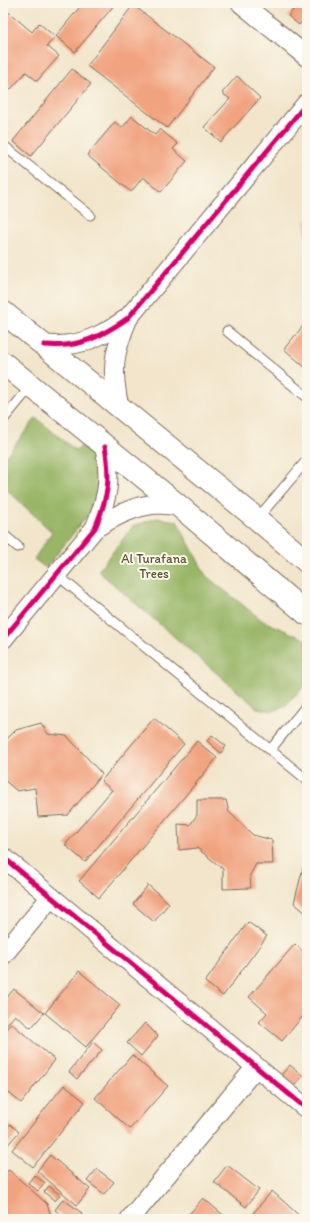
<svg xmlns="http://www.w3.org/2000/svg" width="310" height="1222" font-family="Itim,sans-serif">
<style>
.forest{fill:#99b668;stroke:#6a7043}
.building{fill:#f1a37f}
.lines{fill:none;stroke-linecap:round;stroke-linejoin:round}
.service-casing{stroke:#7b6b5b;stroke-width:11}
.minor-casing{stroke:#7b6b5b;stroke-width:21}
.secondary-casing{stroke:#7b6b5b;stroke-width:24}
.service{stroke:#fff;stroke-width:9}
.minor{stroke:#fff;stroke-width:19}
.secondary{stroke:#fff;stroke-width:22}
.cycleway-casing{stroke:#fbf7ec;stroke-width:8}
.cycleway{stroke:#d6006c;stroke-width:5}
.labels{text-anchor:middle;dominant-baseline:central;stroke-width:4;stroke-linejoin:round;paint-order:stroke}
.park-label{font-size:13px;fill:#5d5434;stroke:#fbf7ec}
</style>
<rect width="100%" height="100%" fill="#fbf7ec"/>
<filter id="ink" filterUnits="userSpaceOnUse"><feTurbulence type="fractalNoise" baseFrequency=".025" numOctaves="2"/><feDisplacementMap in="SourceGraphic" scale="8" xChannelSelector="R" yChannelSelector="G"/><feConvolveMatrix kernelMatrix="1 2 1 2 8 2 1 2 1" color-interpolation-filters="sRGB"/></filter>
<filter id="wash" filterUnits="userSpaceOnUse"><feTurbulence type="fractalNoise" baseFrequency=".012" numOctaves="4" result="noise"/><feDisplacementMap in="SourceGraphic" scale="16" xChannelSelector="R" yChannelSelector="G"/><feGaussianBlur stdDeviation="0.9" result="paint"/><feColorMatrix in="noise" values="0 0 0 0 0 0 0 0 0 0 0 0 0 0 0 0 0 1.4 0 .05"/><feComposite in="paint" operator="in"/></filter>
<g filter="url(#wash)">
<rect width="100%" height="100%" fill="#f2e5cb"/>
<!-- forest -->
<g class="forest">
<polygon points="36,418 75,450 85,445 98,453 102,481 98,502 46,568 34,559 52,532 3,486 3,460"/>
<polygon points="157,518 177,521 206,576 263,621 307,640 307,683 284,707 273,711 257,708 98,571 133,526"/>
</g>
<g id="blocks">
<!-- building -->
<g class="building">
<polygon points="83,3 116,3 75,52 56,36"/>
<polygon points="299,3 307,3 307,15 299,25 288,16"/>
<polygon points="133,5 214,67 167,128 87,66"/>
<polygon points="6,10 32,32 39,23 55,37 47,46 59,56 37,81 26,72 11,89 3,82 3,14"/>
<polygon points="72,69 91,84 31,156 13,141"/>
<polygon points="237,76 260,98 221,142 204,127 230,99 222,93"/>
<polygon points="132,116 155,135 160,129 178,144 173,149 187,161 161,192 143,177 131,192 87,155 115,122 122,128"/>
<polygon points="305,220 307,220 307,241 306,241"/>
<polygon points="307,321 307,369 284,349"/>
<polygon points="154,718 184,744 85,862 65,845 112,790 101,781"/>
<polygon points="41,723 48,734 67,736 102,774 68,815 38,817 35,788 17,791 3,779 3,743 16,730"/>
<polygon points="212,735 226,746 221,753 207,741"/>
<polygon points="197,741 217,758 99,898 79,881"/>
<polygon points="197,800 226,800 229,812 253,835 272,840 273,864 256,864 250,875 251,888 223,889 223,869 197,848 179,850 178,824 190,825 197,815"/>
<polygon points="305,860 307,860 307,914 294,903"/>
<polygon points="148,885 169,903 154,922 133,904"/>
<polygon points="248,922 267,936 223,996 205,982"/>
<polygon points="295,944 307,955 307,1020 303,1016 282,1041 259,1022 267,1013 249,997"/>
<polygon points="79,971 120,1005 86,1047 45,1013"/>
<polygon points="14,989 44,1013 31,1028 15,1015 4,1028 3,1028 3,1002"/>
<polygon points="11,1023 55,1060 21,1103 3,1088 3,1033"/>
<polygon points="145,1023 158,1036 141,1056 127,1043"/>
<polygon points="93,1042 102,1050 77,1079 69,1072"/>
<polygon points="132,1055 168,1086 130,1129 95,1098"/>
<polygon points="290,1065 303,1076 294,1086 281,1075"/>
<polygon points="64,1085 85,1102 33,1167 12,1150"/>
<polygon points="10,1124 19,1132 3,1150 3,1133"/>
<polygon points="50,1155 90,1189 77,1205 37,1171"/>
<polygon points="227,1165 259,1190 246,1207 214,1182"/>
<polygon points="97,1169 114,1182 104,1194 87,1181"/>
<polygon points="9,1170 47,1204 52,1219 3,1219 3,1175"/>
<polygon points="34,1175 45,1183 38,1191 28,1183"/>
<polygon points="49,1186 60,1195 55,1201 44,1192"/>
<polygon points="272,1191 303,1219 248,1219"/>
<polygon points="203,1198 228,1219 185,1219"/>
<polygon points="63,1199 82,1213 77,1219 67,1219 55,1210"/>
</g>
</g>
</g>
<g filter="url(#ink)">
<use href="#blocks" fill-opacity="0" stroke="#7b6b5b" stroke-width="1"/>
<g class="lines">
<defs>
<g id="service">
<polyline points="3,145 90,215"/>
<polyline points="227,331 307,397"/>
<polyline points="3,420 31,386"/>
<polyline points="257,519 307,460"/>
<polyline points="3,534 18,547"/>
<polyline points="56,574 307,780"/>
<polyline points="270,750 307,705"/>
</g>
<g id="minor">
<polyline points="241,3 307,57"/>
<path d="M44 345C51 345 59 346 66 345 89 343 109 331 128 318L307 103"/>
<path d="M119 407C111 370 113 353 128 318"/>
<path d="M95 528C114 517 133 506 156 504 163 504 171 505 179 506"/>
<path d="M3 639 95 528C108 497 111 480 105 447"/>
<polyline points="3,857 307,1109"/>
<polyline points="3,955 51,897"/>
<polyline points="130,1219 256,1067"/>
</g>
<g id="secondary">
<polyline points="3,312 257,519 307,562"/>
<polyline points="3,363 179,506 307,614"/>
</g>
</defs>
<!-- service casing -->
<use href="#service" class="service-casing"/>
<!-- minor casing -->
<use href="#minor" class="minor-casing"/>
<!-- secondary casing -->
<use href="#secondary" class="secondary-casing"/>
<!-- service -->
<use href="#service" class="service"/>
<!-- minor -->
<use href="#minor" class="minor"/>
<!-- secondary -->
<use href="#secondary" class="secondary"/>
<defs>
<g id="cycleway">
<path d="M44 345C51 345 59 346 66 345 89 343 109 331 128 318L307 103"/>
<path d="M3 639 95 528C108 497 111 480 105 447"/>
<polyline points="3,857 307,1109"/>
</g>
</defs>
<!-- cycleway casing -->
<use href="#cycleway" class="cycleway-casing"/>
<!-- cycleway -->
<use href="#cycleway" class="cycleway"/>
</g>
</g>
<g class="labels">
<!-- park labels -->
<g class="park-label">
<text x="154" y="558">Al Turafana<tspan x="154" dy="15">Trees</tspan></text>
</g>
</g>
<!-- margin -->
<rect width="310" height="1222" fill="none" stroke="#fbf7ec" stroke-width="16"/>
</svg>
